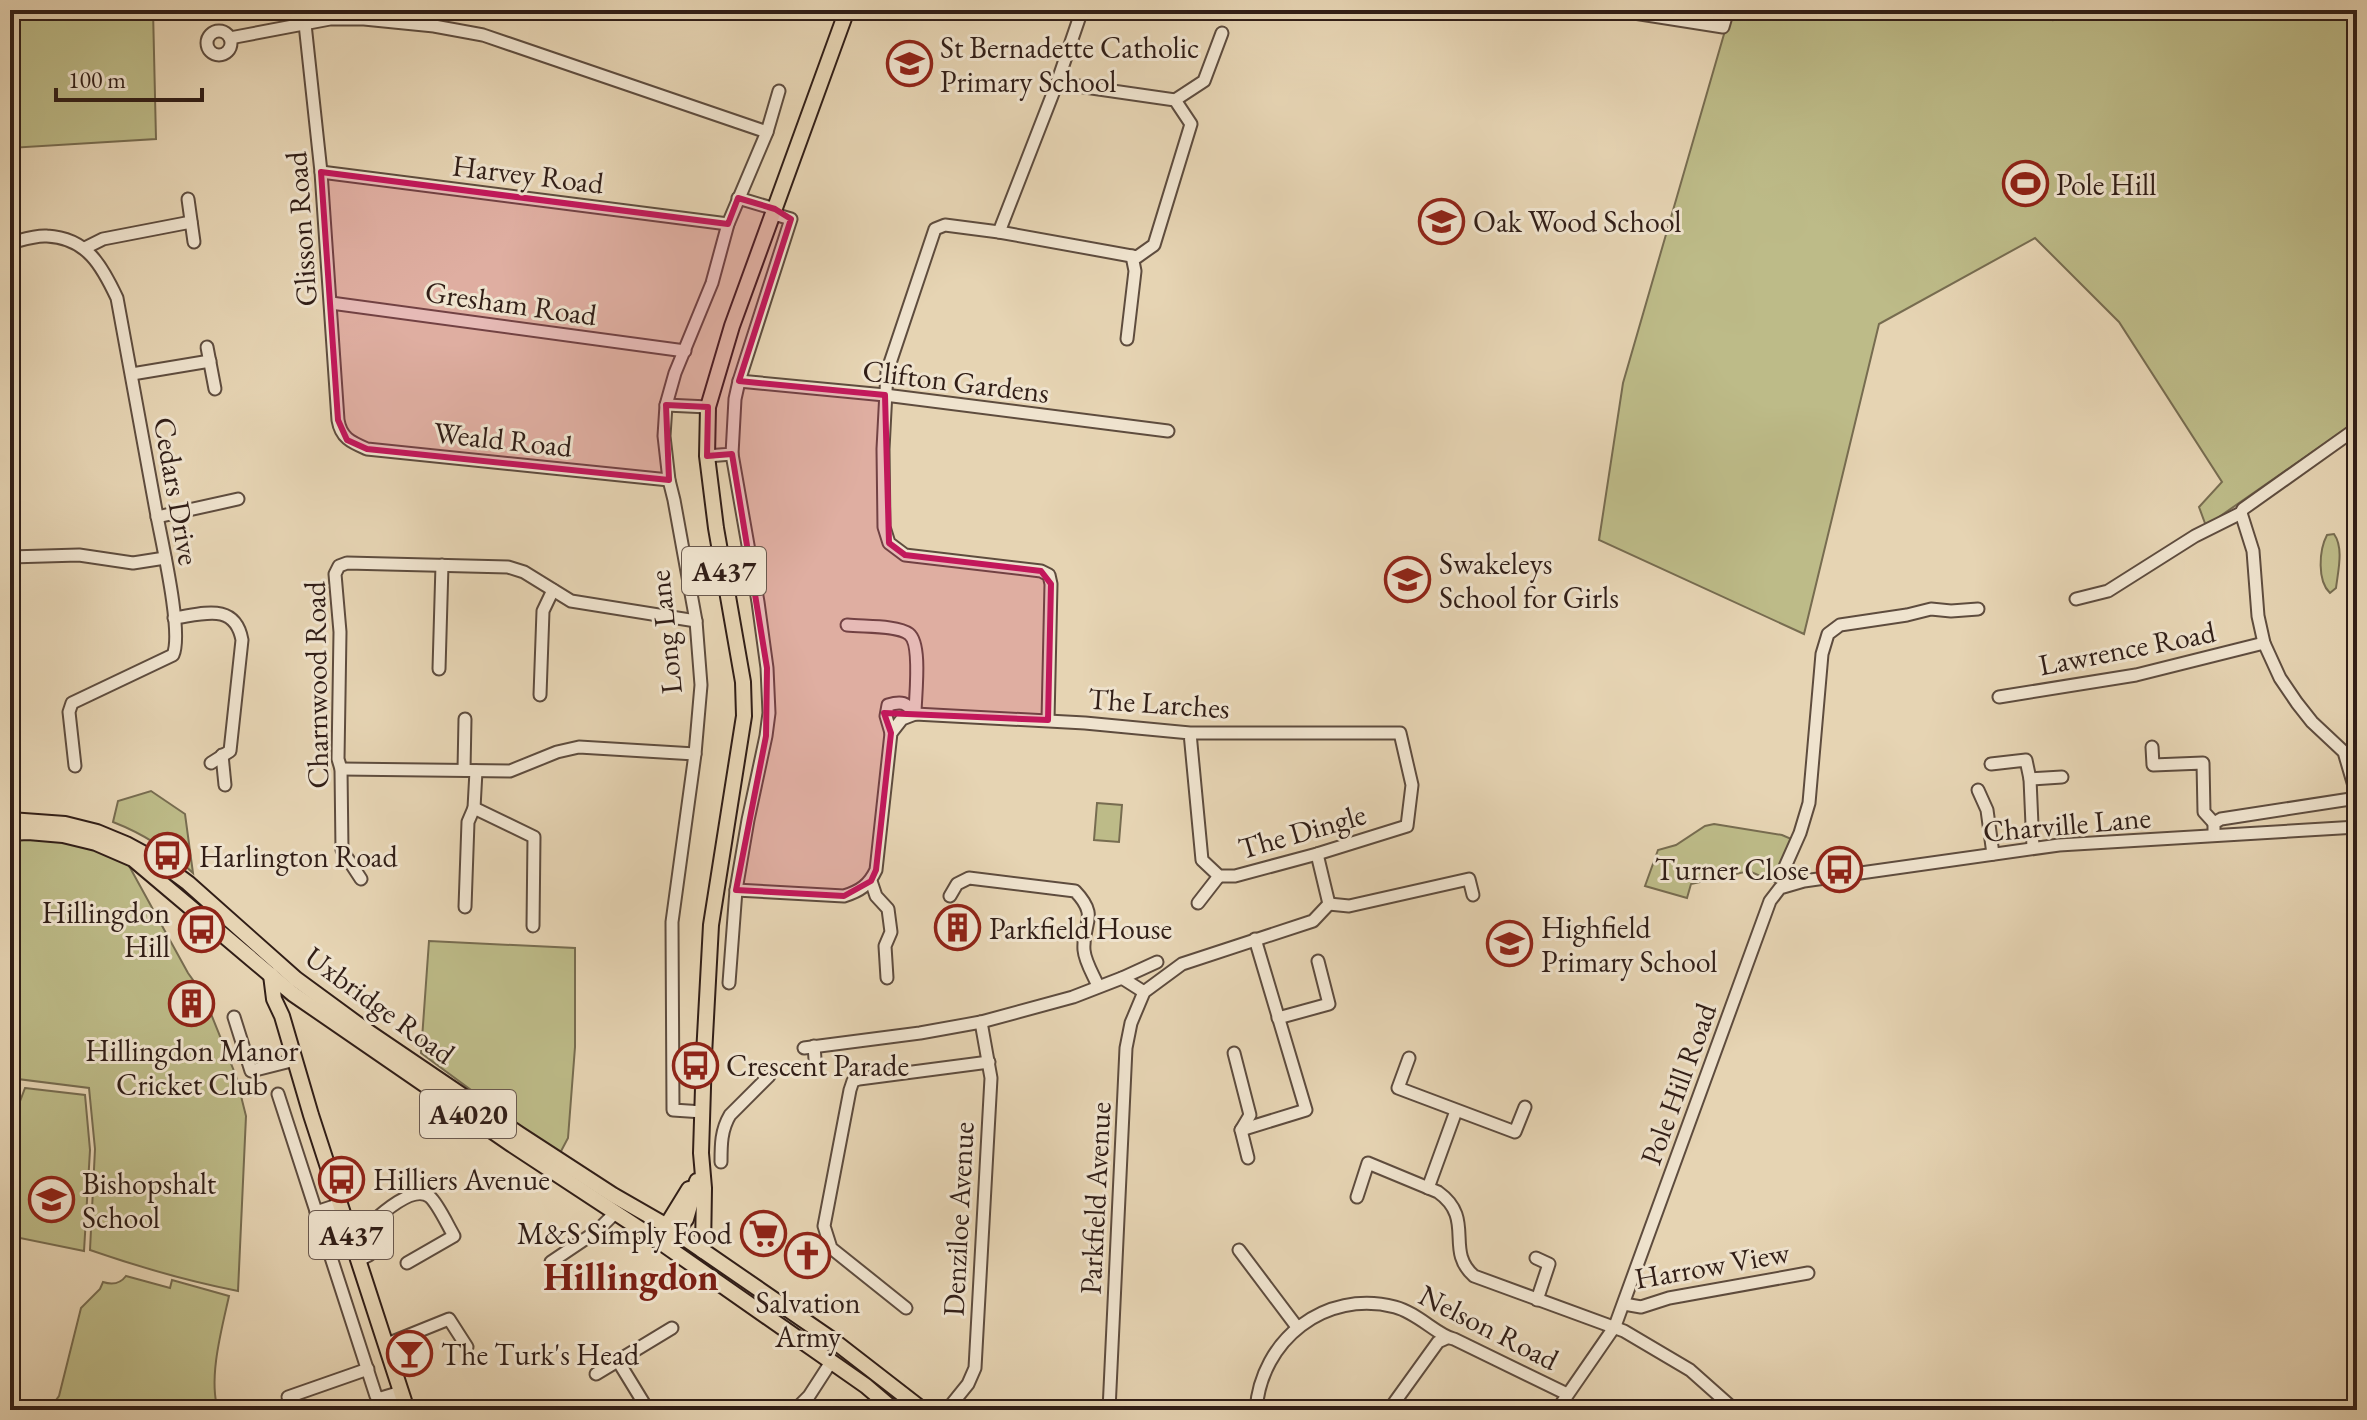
<svg xmlns="http://www.w3.org/2000/svg" width="2367" height="1420" font-family="'EB Garamond',serif">
<style>
.green{fill:#bdbb88;stroke:#776c50;stroke-width:2}
.lines{fill:none;stroke-linecap:round;stroke-linejoin:round}
.minor-casing{stroke:#5e4c3e;stroke-width:15}
.major-casing{stroke:#311e17;stroke-width:18}
.minor{stroke:#efe3ce;stroke-width:11}
.major{stroke:#e6d4b3;stroke-width:14}
.marked{fill:#c2185b;fill-opacity:0.2;stroke:#c2185b;stroke-width:6;stroke-linejoin:round}
.labels{text-anchor:middle;dominant-baseline:central;stroke-width:6;stroke-linejoin:round;paint-order:stroke}
.shield{fill:#efe3ce;stroke:#6a594e;stroke-width:2}
.shield-label{font-size:28px;font-weight:bold;fill:#311e17}
.poi-label{font-size:30px;fill:#311e17;stroke:#efe3ce;text-anchor:start}
.street-label{font-size:30px;fill:#311e17;stroke:#efe3ce}
.district-label{font-size:38px;font-weight:bold;fill:#7a1f14;stroke:#efe3ce}
</style>
<rect width="100%" height="100%" fill="#e6d4b3"/>
<filter id="stains"><feTurbulence type="fractalNoise" baseFrequency=".0025" numOctaves="4"/><feColorMatrix values="0 0 0 0 .2 0 0 0 0 .09 0 0 0 0 .02 0 0 0 .5 -.17"/></filter>
<radialGradient id="worn" r=".72"><stop offset=".6" stop-color="#630" stop-opacity="0"/><stop offset="1" stop-color="#630" stop-opacity=".3"/></radialGradient>
<!-- green -->
<g class="green">
<polygon points="10,10 153,10 156,139 10,148"/>
<polygon points="1731,10 2045,10 2053,20 2065,10 2357,10 2357,421 2206,526 2199,507 2222,482 2119,322 2035,238 1879,324 1804,634 1599,540 1623,383"/>
<path d="M2334 534C2344 548 2338 571 2336 588L2330 593C2317 581 2319 550 2327 535Z"/>
<path d="M151 791 185 814 193 873C169 850 144 834 113 822L118 801Z"/>
<polygon points="1097,803 1122,805 1119,842 1094,840"/>
<polygon points="1714,824 1782,835 1796,841 1783,886 1749,871 1691,884 1687,898 1645,886 1658,850 1676,845 1705,826"/>
<path d="M10 839H59L89 845 128 864 188 973 203 994 236 1076 246 1116 238 1291C187 1281 139 1267 90 1250L95 1149 89 1088 10 1078Z"/>
<polygon points="429,941 575,948 575,1047 568,1138 559,1155 421,1053"/>
<polygon points="25,1088 85,1095 90,1150 84,1251 10,1236 10,1210 13,1193 10,1192 10,1128"/>
<path d="M126 1276 170 1288 172 1280 229 1296C222 1328 208 1378 218 1410H10V1405C28 1409 48 1415 59 1396L81 1308 100 1289 103 1282C112 1285 120 1284 126 1276Z"/>
</g>
<g class="lines">
<defs>
<g id="minor">
<polyline points="1615,10 1723,27 1728,10"/>
<path d="M305 24 321 172 338 420C341 438 351 442 367 449L669 480"/>
<circle cx="219" cy="43" r="12"/>
<polyline points="230,38 330,19 364,19 434,26 483,35 767,132"/>
<polyline points="1175,100 1204,81 1222,33"/>
<polyline points="321,172 728,224"/>
<polyline points="738,198 775,209"/>
<polyline points="188,199 194,242"/>
<polyline points="999,232 1137,257 1154,245 1191,124 1175,100 1057,83"/>
<path d="M10 243C22 240 35 235 47 236 87 238 102 266 117 298 131 371 143 443 157 516 162 543 183 633 173 655L72 703 69 712 75 766"/>
<polyline points="85,248 103,239 191,222"/>
<polyline points="331,303 685,351"/>
<polyline points="1127,339 1135,271 1132,256"/>
<polyline points="207,347 215,389"/>
<polyline points="132,374 210,361"/>
<polyline points="739,381 885,395 1168,431"/>
<polyline points="666,405 708,407"/>
<polyline points="707,456 732,454 735,399 739,381 791,219 774,214"/>
<polyline points="2241,513 2253,551 2258,616 2264,643 2280,678 2297,703 2312,722 2344,752 2357,796"/>
<polyline points="157,517 238,499"/>
<polyline points="10,557 79,555 133,563 165,558"/>
<polyline points="2076,599 2108,591 2195,536 2241,513 2243,509 2357,428"/>
<path d="M174 618C203 614 235 602 242 640L230 751 211 763"/>
<path d="M847 625C863 627 897 625 909 634 922 644 915 697 915 714"/>
<polyline points="439,669 442,565"/>
<polyline points="540,695 543,611 553,590"/>
<polyline points="1999,697 2136,675 2264,643"/>
<polyline points="1048,720 1051,584 1049,575 1041,571 905,555 889,543 884,527 883,449 887,372 935,229 945,225 999,232 1057,83 1082,10"/>
<path d="M891 733 886 716 888 705C901 701 907 702 914 714"/>
<polyline points="2152,747 2153,765 2203,763 2204,812 2214,823"/>
<polyline points="222,755 225,785"/>
<polyline points="1991,764 2026,760 2030,779 2033,848"/>
<polyline points="341,769 510,771 557,752 579,747 695,754"/>
<polyline points="464,770 465,719"/>
<polyline points="2030,779 2062,777"/>
<polyline points="1978,790 1987,810 1993,854"/>
<polyline points="474,808 534,837 533,926"/>
<polyline points="2214,835 2214,823 2221,819 2357,798"/>
<polyline points="1317,854 1329,904"/>
<polyline points="361,879 342,850 341,769 338,759 340,632 335,574 339,566 347,563 508,567 524,572 571,601 696,621"/>
<polyline points="871,881 876,896 888,909 891,932 885,946 887,978"/>
<polyline points="1783,886 1784,869 1800,833 1809,803 1822,654 1828,634 1840,625 1907,615 1931,609 1951,611 1978,609"/>
<path d="M736 890 844 896C860 891 869 885 876 870L891 733 902 719 915 714 1085 723 1190 733H1400L1412 785 1407 826 1317 854 1235 876H1219L1202 860 1190 733"/>
<path d="M950 896 957 884 969 878 1075 891C1100 917 1082 923 1084 950 1085 962 1094 976 1098 986"/>
<polyline points="1198,903 1219,876"/>
<polyline points="1329,904 1349,906 1469,879 1473,895"/>
<polyline points="465,907 468,822 474,808 476,771"/>
<polyline points="1122,978 1157,962"/>
<polyline points="729,983 736,890 748,820 766,736 769,713 767,668 758,602 732,454"/>
<polyline points="234,1017 251,1071 295,1060"/>
<polyline points="1278,1018 1329,1004 1318,961"/>
<polyline points="814,1046 815,1059"/>
<polyline points="804,1048 920,1033 981,1022 1073,997 1122,978 1144,992"/>
<polyline points="1234,1053 1250,1115 1241,1130 1248,1158"/>
<polyline points="1409,1058 1398,1088 1515,1132 1525,1107"/>
<polyline points="278,1094 376,1396 381,1398 401,1392"/>
<polyline points="703,1112 673,1110 672,922 695,754 701,685 696,621 674,500 669,480 664,436 666,405 675,373 712,283 728,224 767,132 779,91"/>
<polyline points="1241,1130 1306,1110 1255,939"/>
<path d="M721 1162C721 1145 721 1130 730 1115L769 1076"/>
<polyline points="1428,1188 1456,1111"/>
<path d="M1357 1197 1368 1163 1438 1192C1476 1219 1444 1250 1474 1276L1624 1331 1690 1370 1735 1410"/>
<polyline points="316,1212 340,1204"/>
<polyline points="1239,1250 1297,1327"/>
<polyline points="1536,1258 1549,1264 1537,1300"/>
<path d="M359 1260 369 1255 365 1233 369 1225C381 1214 414 1184 430 1197 438 1204 448 1226 454 1236L407 1263"/>
<polyline points="551,1262 597,1231 615,1213"/>
<polyline points="1624,1304 1641,1307 1669,1298 1808,1273"/>
<polyline points="906,1308 831,1248 824,1226 850,1090 853,1081 859,1079 989,1062"/>
<polyline points="387,1344 449,1319 467,1347"/>
<polyline points="618,1361 648,1410"/>
<polyline points="596,1374 672,1328"/>
<polyline points="292,1410 288,1397 368,1369"/>
<polyline points="795,1410 809,1396 831,1362"/>
<polyline points="947,1410 968,1384 975,1368 991,1078 981,1022"/>
<polyline points="1109,1410 1126,1048 1131,1023 1144,992 1182,964 1313,921 1329,904"/>
<path d="M1256 1410C1261 1340 1325 1289 1395 1307 1418 1313 1438 1336 1454 1339L1567 1394"/>
<polyline points="1389,1410 1438,1342 1447,1338"/>
<polyline points="1557,1410 1615,1326 1770,901 1780,888 1804,881 2059,845 2357,827"/>
</g>
<g id="major">
<polyline points="10,820 65,824 97,832 126,844 161,863 188,883 296,979 367,1031 519,1134 613,1195 667,1226 834,1341 923,1410"/>
<polyline points="10,833 28,832 63,835 96,843 133,859 293,994 511,1144 663,1244 866,1386 894,1410"/>
<polyline points="271,975 274,999 282,1016 311,1115 407,1410"/>
<polyline points="662,1233 689,1189"/>
<polyline points="671,1237 686,1219 697,1181"/>
<polyline points="703,1251 704,1188 701,1153 704,1055 711,925 744,716 743,682 716,528 707,456 708,407 732,326 847,10"/>
</g>
</defs>
<!-- minor casing -->
<use href="#minor" class="minor-casing"/>
<!-- major casing -->
<use href="#major" class="major-casing"/>
<!-- minor -->
<use href="#minor" class="minor"/>
<!-- major -->
<use href="#major" class="major"/>
</g>
<!-- marked area -->
<path class="marked" d="M321 172 728 224 738 198 775 209 791 219 739 381 885 395 889 543 905 555 1041 571 1051 584 1048 720 884 713 891 733 876 870 871 881 844 896 736 890 766 736 767 668 732 454 707 456 708 407 666 405 669 480 367 449 347 440 338 420Z"/>
<!-- icons -->
<defs>
<symbol id="school-ring" viewBox="-11 -11 22 22"><circle r="9.5" fill="#efe3ce" stroke="#8f2418" stroke-width="1.5"/><path d="M0-5L7-2L0 1L-7-2ZM-4 1L0 2.5L4 1V4Q0 6-4 4Z" fill="#8f2418"/></symbol>
<symbol id="stadium-ring" viewBox="-11 -11 22 22"><circle r="9.5" fill="#efe3ce" stroke="#8f2418" stroke-width="1.5"/><path d="M0-5a6.5 5 0 1 0 0 10a6.5 5 0 1 0 0-10ZM-3.5-1.8h7v3.6h-7Z" fill="#8f2418"/></symbol>
<symbol id="bus-ring" viewBox="-11 -11 22 22"><circle r="9.5" fill="#efe3ce" stroke="#8f2418" stroke-width="1.5"/><path d="M-5-6H5V4H4V6H2V4H-2V6H-4V4H-5ZM-3.5-4V0h7V-4ZM-3.5 1.2v1.5H-2V1.2ZM2 1.2v1.5H3.5V1.2Z" fill="#8f2418"/></symbol>
<symbol id="building-ring" viewBox="-11 -11 22 22"><circle r="9.5" fill="#efe3ce" stroke="#8f2418" stroke-width="1.5"/><path d="M-4-6H4V6H1V3H-1V6H-4ZM-2.5-4.3h1.7v1.8h-1.7ZM.8-4.3h1.7v1.8H.8ZM-2.5-1h1.7V.8h-1.7ZM.8-1h1.7V.8H.8Z" fill="#8f2418"/></symbol>
<symbol id="supermarket-ring" viewBox="-11 -11 22 22"><circle r="9.5" fill="#efe3ce" stroke="#8f2418" stroke-width="1.5"/><path d="M-6-5.5h2.5l.6 2H6L4.5 2H-2.5L-4.4-4H-6ZM-1.5 3.2a1.3 1.3 0 1 0 .1 0ZM3 3.2a1.3 1.3 0 1 0 .1 0Z" fill="#8f2418"/></symbol>
<symbol id="church-ring" viewBox="-11 -11 22 22"><circle r="9.5" fill="#efe3ce" stroke="#8f2418" stroke-width="1.5"/><path d="M-1.2-6h2.4v3.5h3.3v2.4h-3.3V6h-2.4V-.1h-3.3v-2.4h3.3Z" fill="#8f2418"/></symbol>
<symbol id="bar-ring" viewBox="-11 -11 22 22"><circle r="9.5" fill="#efe3ce" stroke="#8f2418" stroke-width="1.5"/><path d="M-6-5H6L.8 .8V4.5H3.5V6h-7V4.5H-.8V.8Z" fill="#8f2418"/></symbol>
</defs>
<g fill-rule="evenodd">
<use href="#school-ring" x="884" y="38" width="51" height="51"/>
<use href="#stadium-ring" x="2000" y="158" width="51" height="51"/>
<use href="#school-ring" x="1416" y="196" width="51" height="51"/>
<use href="#school-ring" x="1382" y="554" width="51" height="51"/>
<use href="#bus-ring" x="142" y="830" width="51" height="51"/>
<use href="#bus-ring" x="1814" y="844" width="51" height="51"/>
<use href="#building-ring" x="932" y="902" width="51" height="51"/>
<use href="#bus-ring" x="176" y="904" width="51" height="51"/>
<use href="#school-ring" x="1484" y="918" width="51" height="51"/>
<use href="#building-ring" x="166" y="978" width="51" height="51"/>
<use href="#bus-ring" x="670" y="1040" width="51" height="51"/>
<use href="#bus-ring" x="316" y="1154" width="51" height="51"/>
<use href="#school-ring" x="26" y="1174" width="51" height="51"/>
<use href="#supermarket-ring" x="738" y="1208" width="51" height="51"/>
<use href="#church-ring" x="782" y="1230" width="51" height="51"/>
<use href="#bar-ring" x="384" y="1328" width="51" height="51"/>
</g>
<g class="labels">
<!-- shield labels -->
<g class="shield">
<rect x="682" y="547" width="84" height="48" rx="6"/>
<rect x="420" y="1090" width="96" height="48" rx="6"/>
<rect x="309" y="1211" width="84" height="48" rx="6"/>
</g>
<g class="shield-label">
<text x="724" y="571">A437</text>
<text x="468" y="1114">A4020</text>
<text x="351" y="1235">A437</text>
</g>
<!-- poi labels -->
<g class="poi-label">
<text x="940" y="47">St Bernadette Catholic<tspan x="940" dy="34">Primary School</tspan></text>
<text x="2056" y="184">Pole Hill</text>
<text x="1473" y="221">Oak Wood School</text>
<text x="1439" y="563">Swakeleys<tspan x="1439" dy="34">School for Girls</tspan></text>
<text x="199" y="856">Harlington Road</text>
<text x="1809" y="869" text-anchor="end">Turner Close</text>
<text x="170" y="912" text-anchor="end">Hillingdon<tspan x="170" dy="34">Hill</tspan></text>
<text x="1541" y="927">Highfield<tspan x="1541" dy="34">Primary School</tspan></text>
<text x="989" y="928">Parkfield House</text>
<text x="192" y="1050" text-anchor="middle">Hillingdon Manor<tspan x="192" dy="34">Cricket Club</tspan></text>
<text x="726" y="1065">Crescent Parade</text>
<text x="373" y="1179">Hilliers Avenue</text>
<text x="82" y="1183">Bishopshalt<tspan x="82" dy="34">School</tspan></text>
<text x="732" y="1233" text-anchor="end">M&amp;S Simply Food</text>
<text x="808" y="1302" text-anchor="middle">Salvation<tspan x="808" dy="34">Army</tspan></text>
<text x="441" y="1354">The Turk's Head</text>
</g>
<!-- street labels -->
<g class="street-label">
<text transform="translate(528 174) rotate(7)">Harvey Road</text>
<text transform="translate(301 229) rotate(-94)">Glisson Road</text>
<text transform="translate(511 303) rotate(8)">Gresham Road</text>
<text transform="translate(956 381) rotate(7)">Clifton Gardens</text>
<text transform="translate(503 439) rotate(6)">Weald Road</text>
<text transform="translate(177 491) rotate(80)">Cedars Drive</text>
<text transform="translate(665 632) rotate(-96)">Long Lane</text>
<text transform="translate(2127 648) rotate(-11)">Lawrence Road</text>
<text transform="translate(316 685) rotate(-91)">Charnwood Road</text>
<text transform="translate(1159 703) rotate(4)">The Larches</text>
<text transform="translate(2067 824) rotate(-5)">Charville Lane</text>
<text transform="translate(1302 831) rotate(-16)">The Dingle</text>
<text transform="translate(380 1005) rotate(36)">Uxbridge Road</text>
<text transform="translate(1678 1084) rotate(-70)">Pole Hill Road</text>
<text transform="translate(1095 1198) rotate(-87)">Parkfield Avenue</text>
<text transform="translate(958 1219) rotate(-87)">Denziloe Avenue</text>
<text transform="translate(1712 1265) rotate(-10)">Harrow View</text>
<text transform="translate(1489 1327) rotate(27)">Nelson Road</text>
</g>
<!-- district labels -->
<g class="district-label">
<text x="631" y="1276">Hillingdon</text>
</g>
</g>
<!-- margin -->
<rect width="2367" height="1420" fill="none" stroke="#e6d4b3" stroke-width="40"/>
<rect x="12" y="12" width="2343" height="1396" fill="none" stroke="#311e17" stroke-width="4"/>
<rect x="20" y="20" width="2327" height="1380" fill="none" stroke="#311e17" stroke-width="2"/>
<!-- scale -->
<path d="M56 88v12h146v-12" fill="none" stroke="#311e17" stroke-width="4"/>
<text x="68" y="88" font-size="24" fill="#311e17" stroke="#efe3ce" stroke-width="6" paint-order="stroke">100 m</text>
<rect width="100%" height="100%" filter="url(#stains)"/>
<rect width="100%" height="100%" fill="url(#worn)"/>
</svg>
